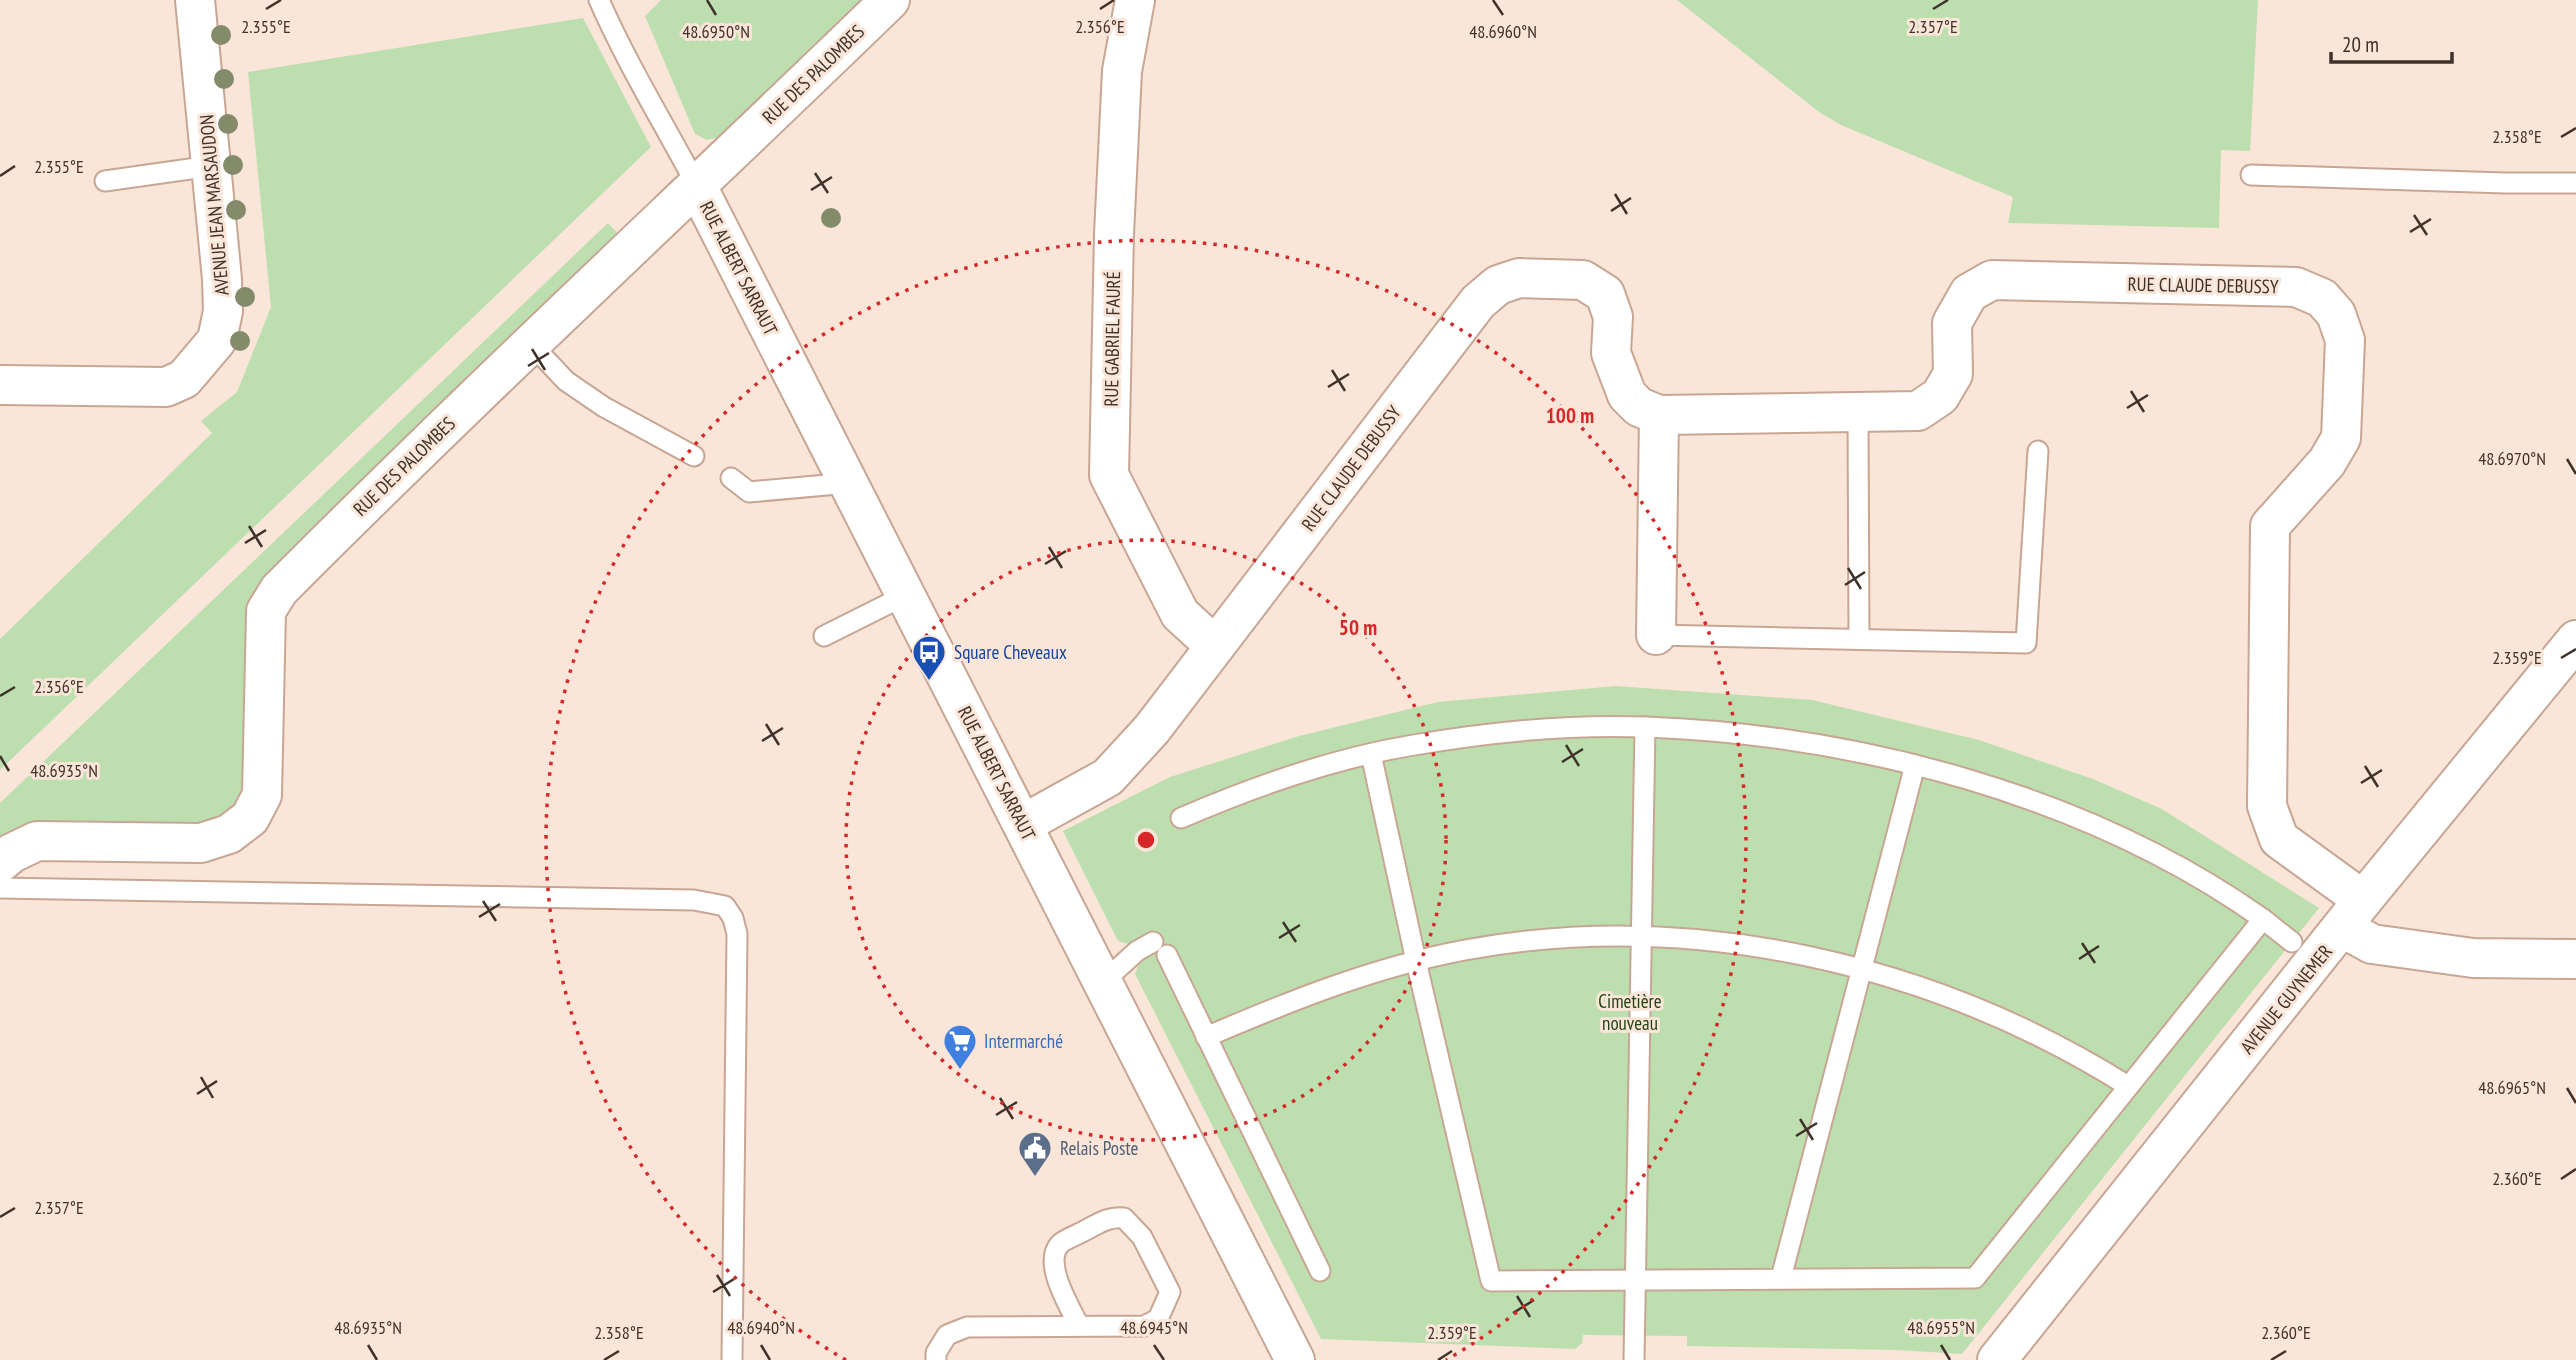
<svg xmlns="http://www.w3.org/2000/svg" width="2576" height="1360" font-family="'PT Sans Narrow',sans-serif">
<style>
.green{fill:#bddfaf}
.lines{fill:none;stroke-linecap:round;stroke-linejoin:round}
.service-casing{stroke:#c7a693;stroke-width:23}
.minor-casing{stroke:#c7a693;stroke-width:42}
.tertiary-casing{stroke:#c7a693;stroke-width:42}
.service{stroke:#fff;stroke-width:19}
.minor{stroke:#fff;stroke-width:38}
.tertiary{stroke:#fff;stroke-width:38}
.tree{fill:#838b6b}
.ticks{fill:none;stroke:#3f322a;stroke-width:2.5}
.ring{fill:none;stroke:#d62828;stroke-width:3.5;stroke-dasharray:3.5 7}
.labels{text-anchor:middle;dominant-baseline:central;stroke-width:6;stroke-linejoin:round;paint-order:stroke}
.street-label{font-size:19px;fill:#3f322a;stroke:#fae5d9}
.transit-label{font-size:19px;fill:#164399;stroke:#fae5d9;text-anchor:start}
.park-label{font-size:19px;fill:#224211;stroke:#fae5d9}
.shop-label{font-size:19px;fill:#366cbe;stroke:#fae5d9;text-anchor:start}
.service-label{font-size:19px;fill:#4e5e75;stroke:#fae5d9;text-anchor:start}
.ticks-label{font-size:18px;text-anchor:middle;fill:#3f322a;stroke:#fae5d9;stroke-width:6;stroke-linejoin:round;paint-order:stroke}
.centre{fill:#d62828;stroke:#fae5d9;stroke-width:3.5}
.ring-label{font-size:21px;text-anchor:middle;font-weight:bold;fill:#d62828;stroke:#fae5d9;stroke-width:6;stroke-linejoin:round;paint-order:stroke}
</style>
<rect width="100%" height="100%" fill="#fae5d9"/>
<!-- green -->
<g class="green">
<polygon points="661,0 861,0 723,136 707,140 695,134 645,16"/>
<polygon points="1677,0 2258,0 2250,151 2221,150 2219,228 2008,223 2013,197 1841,125 1819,112"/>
<polygon points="583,18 651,147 0,770 0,639 212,433 201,421 237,392 271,307 248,72"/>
<path d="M608 223 622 238 250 606 246 625 245 774C242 799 231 813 208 824L0 841V803Z"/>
<polygon points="1616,686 1812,700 1979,740 2093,779 2162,809 2319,908 1962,1354 1897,1350 1687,1346 1687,1336 1583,1335 1582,1343 1575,1349 1321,1339 1135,974 1141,958 1134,946 1118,941 1063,831 1170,777 1299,736 1438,702"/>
</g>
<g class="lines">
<defs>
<g id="service">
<path d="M599 0C627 64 664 124 697 186"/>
<polyline points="2251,175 2505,183 2576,183"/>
<polyline points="105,181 211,166"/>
<polyline points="532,345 566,381 604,407 694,456"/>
<polyline points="1858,412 1859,638"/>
<polyline points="731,478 749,492 849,483"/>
<polyline points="1656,635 2026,643 2038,451"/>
<polyline points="824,636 906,595"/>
<path d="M1181 818C1255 786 1334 758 1414 745 1490 732 1569 724 1646 727 1858 735 2088 795 2263 919L1975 1278 1491 1281 1416 961 1371 754"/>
<polyline points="0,888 694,900 725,906 733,918 737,934 732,1360"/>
<polyline points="2263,919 2292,942"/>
<polyline points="1167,955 1320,1271"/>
<polyline points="1103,982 1137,951 1153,942"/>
<path d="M1206 1037C1290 1001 1374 967 1465 950 1693 908 1934 964 2128 1086"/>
<polyline points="1781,1278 1915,765"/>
<path d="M936 1360V1353L947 1335 967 1327 1144 1326 1158 1319 1170 1292 1142 1237 1124 1218C1108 1216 1098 1224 1084 1231 1077 1235 1065 1239 1060 1244 1042 1263 1070 1307 1079 1326"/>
<polyline points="1634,1360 1645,727"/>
</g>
<g id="minor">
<polyline points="1135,0 1122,71 1114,234 1109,475 1180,614 1215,646"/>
<polyline points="697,186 1295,1360"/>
<polyline points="0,385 166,387 184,379 217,340 223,311 222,279 195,0"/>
<polyline points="1656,635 1659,415"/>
<polyline points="1023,824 1108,777 1152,729 1478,302 1498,285 1519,278 1583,280 1605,294 1613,317 1611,353 1627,395 1639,407 1659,415 1918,411 1940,396 1953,374 1952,323 1969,293 1992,280 2296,287 2322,298 2336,314 2345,340 2341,438 2327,462 2270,526 2267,806 2279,839 2363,900"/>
<polyline points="2343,928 2372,944 2473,958 2576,959"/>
<polyline points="1997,1360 2363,900 2576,640"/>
</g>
<path id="tertiary" d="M0 863 12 853 37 841 201 843 229 834 250 818 262 795 266 611 279 590C479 389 687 197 890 0"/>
</defs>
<!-- service casing -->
<use href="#service" class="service-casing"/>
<!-- minor casing -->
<use href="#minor" class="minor-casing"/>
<!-- tertiary casing -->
<use href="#tertiary" class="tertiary-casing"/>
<!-- service -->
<use href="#service" class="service"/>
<!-- minor -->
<use href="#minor" class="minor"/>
<!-- tertiary -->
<use href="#tertiary" class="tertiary"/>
</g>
<!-- trees -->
<g class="tree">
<circle cx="221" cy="35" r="10"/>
<circle cx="224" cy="79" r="10"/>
<circle cx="228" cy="124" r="10"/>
<circle cx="233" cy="165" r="10"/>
<circle cx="236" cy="210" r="10"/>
<circle cx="831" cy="218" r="10"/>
<circle cx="245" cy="297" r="10"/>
<circle cx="240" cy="341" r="10"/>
</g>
<!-- ticks -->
<path class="ticks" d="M707 0 716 15M1493 0 1503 15M266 9 281 0M1100 9 1114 0M1933 9 1948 0M2561 137 2576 128M815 173 828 193M0 176 15 166M811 190 832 177M1615 194 1627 214M1611 211 1631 198M2414 215 2427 235M2410 232 2431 219M532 349 545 370M528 366 549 353M1332 370 1345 391M1328 387 1349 374M2131 391 2144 412M2127 408 2148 395M2567 459 2576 474M249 526 262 547M245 543 266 530M1049 547 1062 568M1045 564 1066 551M1848 568 1861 589M1845 585 1865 572M2561 658 2576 649M0 696 15 687M766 724 779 745M762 741 783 728M1566 745 1579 766M0 756 9 771M1562 762 1583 749M2365 766 2378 787M2361 783 2382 770M483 901 496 921M479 917 500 904M1283 922 1296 942M1279 938 1300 925M2082 943 2095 963M2079 959 2099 946M201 1077 213 1098M2567 1088 2576 1103M197 1094 217 1081M1000 1098 1013 1119M996 1115 1017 1102M1800 1119 1813 1140M1796 1136 1817 1123M2561 1179 2576 1169M0 1217 15 1208M717 1275 730 1296M713 1292 734 1279M1517 1296 1530 1317M1513 1313 1534 1300M368 1345 377 1360M761 1345 770 1360M1154 1345 1164 1360M1941 1345 1950 1360M604 1360 619 1351M1438 1360 1452 1351M2271 1360 2286 1351"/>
<!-- distance rings -->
<g class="ring">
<circle cx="1146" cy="840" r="300"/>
<path d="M846 1360A600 600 0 1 1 1446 1360"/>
</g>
<!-- icons -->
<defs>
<symbol id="bus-pin" viewBox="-11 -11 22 30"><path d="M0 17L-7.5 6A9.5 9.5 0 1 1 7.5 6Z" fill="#1a4fb4" stroke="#fae5d9"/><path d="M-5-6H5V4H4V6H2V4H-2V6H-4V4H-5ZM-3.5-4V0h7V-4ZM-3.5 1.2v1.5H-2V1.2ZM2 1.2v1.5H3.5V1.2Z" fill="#fff"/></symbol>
<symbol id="supermarket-pin" viewBox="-11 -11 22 30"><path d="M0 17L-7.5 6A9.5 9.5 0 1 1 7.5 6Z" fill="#3f7fe0" stroke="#fae5d9"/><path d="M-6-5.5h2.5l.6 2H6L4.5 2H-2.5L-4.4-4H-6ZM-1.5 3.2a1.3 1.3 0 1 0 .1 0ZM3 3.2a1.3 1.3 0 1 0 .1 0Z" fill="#fff"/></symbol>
<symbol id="civic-pin" viewBox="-11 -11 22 30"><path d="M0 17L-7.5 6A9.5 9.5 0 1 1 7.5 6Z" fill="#5c6f8a" stroke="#fae5d9"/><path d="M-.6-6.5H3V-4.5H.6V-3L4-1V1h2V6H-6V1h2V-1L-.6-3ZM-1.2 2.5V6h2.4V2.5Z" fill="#fff"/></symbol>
</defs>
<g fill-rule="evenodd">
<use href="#bus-pin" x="910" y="633" width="38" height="52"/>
<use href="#supermarket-pin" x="941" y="1022" width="38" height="52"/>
<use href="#civic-pin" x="1016" y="1129" width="38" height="52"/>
</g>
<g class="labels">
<!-- street labels -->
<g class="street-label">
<text transform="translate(813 74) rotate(-44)">RUE DES PALOMBES</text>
<text transform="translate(214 205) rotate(-95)">AVENUE JEAN MARSAUDON</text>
<text transform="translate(739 268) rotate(63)">RUE ALBERT SARRAUT</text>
<text transform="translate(2203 285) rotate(1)">RUE CLAUDE DEBUSSY</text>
<text transform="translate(1112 339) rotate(-89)">RUE GABRIEL FAURÉ</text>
<text transform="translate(404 466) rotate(-44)">RUE DES PALOMBES</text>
<text transform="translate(1351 468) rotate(-53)">RUE CLAUDE DEBUSSY</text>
<text transform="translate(997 773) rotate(63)">RUE ALBERT SARRAUT</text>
<text transform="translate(2286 999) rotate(-51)">AVENUE GUYNEMER</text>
</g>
<!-- transit labels -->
<g class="transit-label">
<text x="954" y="652">Square Cheveaux</text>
</g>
<!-- park labels -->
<g class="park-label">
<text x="1630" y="1001">Cimetière<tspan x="1630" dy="22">nouveau</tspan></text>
</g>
<!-- shop labels -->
<g class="shop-label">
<text x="984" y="1041">Intermarché</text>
</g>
<!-- service labels -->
<g class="service-label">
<text x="1060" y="1148">Relais Poste</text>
</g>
</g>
<g class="ticks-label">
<text x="266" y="33">2.355°E</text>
<text x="1100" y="33">2.356°E</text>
<text x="1933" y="33">2.357°E</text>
<text x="716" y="38">48.6950°N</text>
<text x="1503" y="38">48.6960°N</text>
<text x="2517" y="143">2.358°E</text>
<text x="59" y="173">2.355°E</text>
<text x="2512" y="465">48.6970°N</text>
<text x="2517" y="664">2.359°E</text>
<text x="59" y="693">2.356°E</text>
<text x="64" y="777">48.6935°N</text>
<text x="2512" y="1094">48.6965°N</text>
<text x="2517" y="1185">2.360°E</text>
<text x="59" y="1214">2.357°E</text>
<text x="368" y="1334">48.6935°N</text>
<text x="761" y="1334">48.6940°N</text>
<text x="1154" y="1334">48.6945°N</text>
<text x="1941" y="1334">48.6955°N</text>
<text x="619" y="1339">2.358°E</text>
<text x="1452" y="1339">2.359°E</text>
<text x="2286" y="1339">2.360°E</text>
</g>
<circle cx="1146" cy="840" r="10" class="centre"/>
<g class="ring-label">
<text x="1570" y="423">100 m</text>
<text x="1358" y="635">50 m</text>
</g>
<!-- scale -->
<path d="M2331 52v10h121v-10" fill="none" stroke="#3f322a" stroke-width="3.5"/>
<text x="2342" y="52" font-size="21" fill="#3f322a" stroke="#fae5d9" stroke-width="5" paint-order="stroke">20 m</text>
</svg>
